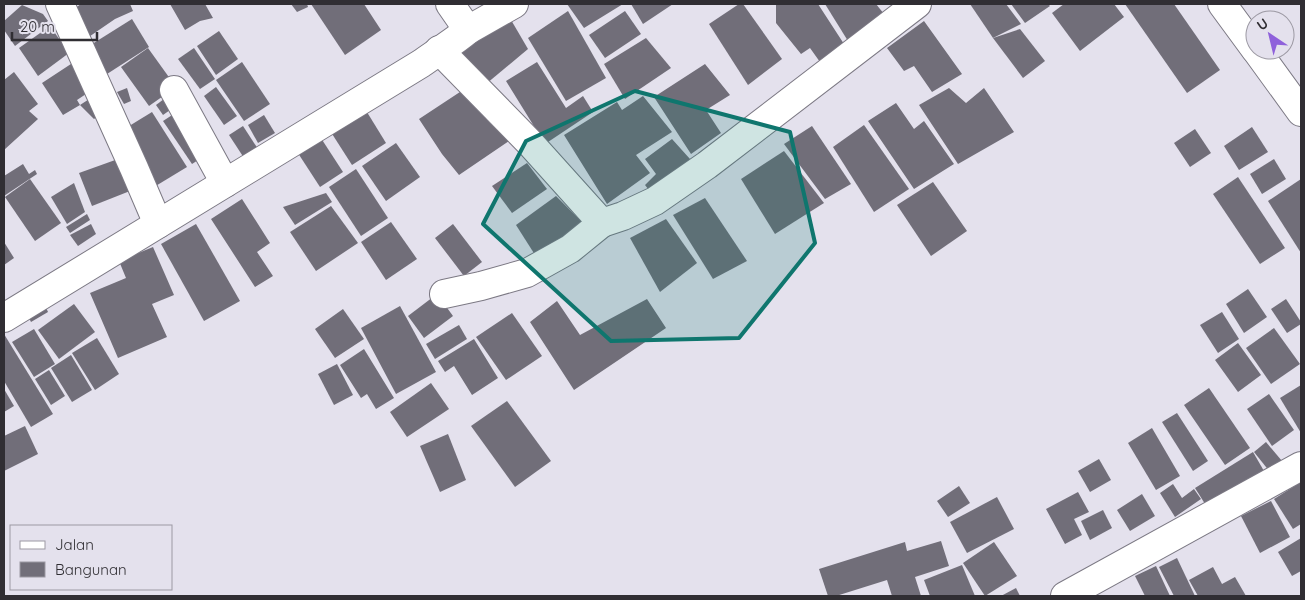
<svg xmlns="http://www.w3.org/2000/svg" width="1305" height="600" font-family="Quicksand,sans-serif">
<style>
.building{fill:#716e79}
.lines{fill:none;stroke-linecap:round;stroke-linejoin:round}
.minor-casing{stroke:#7c7984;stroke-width:30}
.minor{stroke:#fff;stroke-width:28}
.marked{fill:#0f766e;fill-opacity:0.2;stroke:#0f766e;stroke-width:4;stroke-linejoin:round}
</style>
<rect width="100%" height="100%" fill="#e4e1ed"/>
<!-- building -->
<g class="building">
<polygon points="81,4 130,4 133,11 115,19 80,43 68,13"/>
<polygon points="170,4 205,4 213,18 200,21 185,30"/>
<polygon points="291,4 307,4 308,7 297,12"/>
<polygon points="311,4 364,4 381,30 345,55"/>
<polygon points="567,4 623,4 584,28"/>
<polygon points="631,4 673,4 643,24"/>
<polygon points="739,4 743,4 782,59 748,85 709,24"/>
<polygon points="776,4 818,4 844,44 820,62 810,48 801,54 776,23"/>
<polygon points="825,4 876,4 884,14 848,41"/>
<polygon points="970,4 1006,4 1021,24 993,38"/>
<polygon points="1011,4 1048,4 1050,6 1025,23"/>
<polygon points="1064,4 1114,4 1124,17 1080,51 1052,13"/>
<polygon points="1125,4 1174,4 1220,70 1187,93"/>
<polygon points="22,5 43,14 48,21 15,46 4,30 4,21"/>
<polygon points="568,11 606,78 566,101 528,38"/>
<polygon points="625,11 641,34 605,58 589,35"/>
<polygon points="507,13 528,49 486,84 458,48"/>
<polygon points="132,19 149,47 107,74 89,46"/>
<polygon points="924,21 962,74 932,92 914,66 904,71 887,48"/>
<polygon points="50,26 69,53 38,76 19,48"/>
<polygon points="1020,29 1045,61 1023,78 993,38"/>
<polygon points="219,31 238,59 216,75 197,46"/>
<polygon points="646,38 671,68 625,99 604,64"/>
<polygon points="148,48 176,87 149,106 121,67"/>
<polygon points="194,48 215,79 200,89 178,59"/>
<polygon points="74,62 92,90 77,100 80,105 97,94 107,109 94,119 80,105 63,115 42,83"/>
<polygon points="242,62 270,104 244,121 216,80"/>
<polygon points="537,62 566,108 583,96 593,112 545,144 506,81"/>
<polygon points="705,64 730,95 706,110 721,133 691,154 654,97"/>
<polygon points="14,72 38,104 29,111 38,119 4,150 4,80"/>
<polygon points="216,87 237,116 224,125 204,96"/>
<polygon points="127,88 131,101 124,104 117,92"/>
<polygon points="949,88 966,103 984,88 1014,132 958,164 919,105"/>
<polygon points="463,90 490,123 509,141 459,175 442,154 419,119"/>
<polygon points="172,93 180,103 163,115 156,105"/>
<polygon points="643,96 672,132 636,155 650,173 607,204 564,135 617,102 622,110"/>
<polygon points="896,103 914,129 924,121 954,164 914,189 868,121"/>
<polygon points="362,104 386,143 352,165 327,126"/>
<polygon points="183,108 209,153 192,164 163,121"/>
<polygon points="152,112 187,167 154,187 121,131"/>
<polygon points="264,115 275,133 258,143 248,125"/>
<polygon points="864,125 909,189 874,212 833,147"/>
<polygon points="243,126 260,152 246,161 229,135"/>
<polygon points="812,126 851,184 825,199 784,144"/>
<polygon points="1252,127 1268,152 1239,170 1224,146"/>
<polygon points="1195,129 1211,153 1190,167 1174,143"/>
<polygon points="317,132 343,172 320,187 294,147"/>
<polygon points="672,139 699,169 659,203 645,185 656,174 645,159"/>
<polygon points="396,143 420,177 386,201 362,166"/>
<polygon points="784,151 824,203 775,234 741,179"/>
<polygon points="118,159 130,191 92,206 79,173"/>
<polygon points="1274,159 1286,179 1262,194 1250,174"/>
<polygon points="527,163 547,189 512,213 492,186"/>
<polygon points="23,164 29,174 35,170 37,174 4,196 4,176"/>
<polygon points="356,169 388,218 361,236 329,187"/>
<polygon points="1238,177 1285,248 1260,264 1213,194"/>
<polygon points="30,179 61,223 35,241 5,197"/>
<polygon points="1301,179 1301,253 1268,201"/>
<polygon points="933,182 967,231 931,256 897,205"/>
<polygon points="74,183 85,212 67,224 51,197"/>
<polygon points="326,193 332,202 295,225 283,207"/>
<polygon points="556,196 592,232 544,269 516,225"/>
<polygon points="705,198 747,261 713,279 673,215"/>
<polygon points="242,199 270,243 257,252 273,276 255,287 211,219"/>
<polygon points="331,206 358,243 316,271 290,232"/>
<polygon points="87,214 90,220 70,233 66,227"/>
<polygon points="666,219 697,263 660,292 630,238"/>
<polygon points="391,222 417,259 386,280 361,242"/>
<polygon points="91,224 96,234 78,246 70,235"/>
<polygon points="196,224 240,301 204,321 161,244"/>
<polygon points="453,224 482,262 464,276 435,238"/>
<polygon points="4,242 14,258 4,265"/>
<polygon points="153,247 174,295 152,304 167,337 118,358 90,293 126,278 119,261"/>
<polygon points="1248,289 1267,317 1244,333 1226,304"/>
<polygon points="437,294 453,316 424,338 408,316"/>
<polygon points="42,299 48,312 31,322 25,310"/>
<polygon points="647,299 666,328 574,390 530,322 557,301 580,335"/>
<polygon points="1286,299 1301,322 1301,324 1287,333 1271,309"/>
<polygon points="74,304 95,332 59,359 38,330"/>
<polygon points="400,306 436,372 396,394 361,328"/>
<polygon points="343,309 364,339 335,358 315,329"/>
<polygon points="1222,312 1239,339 1218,353 1200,325"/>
<polygon points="512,313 542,356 506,380 476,337"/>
<polygon points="459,325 467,339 435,359 426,344"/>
<polygon points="1274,328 1300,364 1271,384 1246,348"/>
<polygon points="34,329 55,364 34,377 12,342"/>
<polygon points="4,334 53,414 31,427 4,381"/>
<polygon points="97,338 119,374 95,390 72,353"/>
<polygon points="474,339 498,378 472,395 454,366 445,372 438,361"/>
<polygon points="1238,343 1261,375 1238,392 1215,360"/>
<polygon points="364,349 394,398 376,409 367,394 361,398 340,365"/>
<polygon points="71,355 92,390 72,402 51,368"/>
<polygon points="337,364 353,395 334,405 318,374"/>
<polygon points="49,370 65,396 51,405 35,379"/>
<polygon points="431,383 449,409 407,437 390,412"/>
<polygon points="1301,385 1301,433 1280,398"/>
<polygon points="1209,388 1250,448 1225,465 1184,405"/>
<polygon points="4,389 14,406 4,412"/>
<polygon points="1269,394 1294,430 1272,446 1247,409"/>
<polygon points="507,401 551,461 515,487 471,426"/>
<polygon points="1177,413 1208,461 1193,471 1162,422"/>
<polygon points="25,426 38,454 4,471 4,436"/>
<polygon points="1152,428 1180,476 1156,490 1128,443"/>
<polygon points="448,434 466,480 440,492 420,446"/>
<polygon points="1266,442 1282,461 1270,472 1254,452"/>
<polygon points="1253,452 1264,471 1207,507 1195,488"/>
<polygon points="1099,459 1111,480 1090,492 1078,471"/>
<polygon points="1301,482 1301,524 1293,529 1274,499"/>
<polygon points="1173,484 1182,498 1194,489 1201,499 1175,517 1160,493"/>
<polygon points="959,486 970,503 948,517 937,501"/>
<polygon points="1078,492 1089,512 1074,519 1082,535 1065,544 1046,509"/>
<polygon points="1142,494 1155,516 1130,531 1117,510"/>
<polygon points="997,497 1014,529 967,553 950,522"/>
<polygon points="1271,501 1290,537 1260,553 1241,516"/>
<polygon points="1103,510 1112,528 1090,540 1081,521"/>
<polygon points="1301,538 1301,571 1292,576 1278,552"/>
<polygon points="941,541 949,566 915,577 921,596 892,596 887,580 836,596 828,596 819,569 905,542 907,551"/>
<polygon points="994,542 1017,576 985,596 963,563"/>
<polygon points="1177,558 1195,596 1174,596 1159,567"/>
<polygon points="962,565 975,596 930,596 924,580"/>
<polygon points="1156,566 1170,596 1145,596 1135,576"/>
<polygon points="1213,567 1222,584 1235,577 1246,596 1198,596 1189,580"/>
<polygon points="1016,588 1020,596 1001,596"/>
</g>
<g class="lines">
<defs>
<g id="minor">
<polyline points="60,4 134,168 158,224"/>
<polyline points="450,4 468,30 514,4"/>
<polyline points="1222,4 1255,49"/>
<polyline points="439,50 530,143 602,223 623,216 655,201 707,165 917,4"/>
<polyline points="1256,50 1301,112"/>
<polyline points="174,90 225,183"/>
<polyline points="444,294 481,286 527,273 570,249 602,223"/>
<path d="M4 318 422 63C437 52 454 42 468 30"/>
<polyline points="1065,596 1301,466"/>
</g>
</defs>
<!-- minor casing -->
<use href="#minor" class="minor-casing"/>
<!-- minor -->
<use href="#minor" class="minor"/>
</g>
<!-- marked area -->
<path class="marked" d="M635 91 790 132 815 243 739 338 611 341 483 224 526 141Z"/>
<!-- border -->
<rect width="1305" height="600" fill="none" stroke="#302e33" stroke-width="10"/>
<!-- legend -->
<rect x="10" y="525" width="162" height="65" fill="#e4e1ed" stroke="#9c99a3"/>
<rect x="20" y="541" width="25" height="8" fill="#ffffff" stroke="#9c99a3"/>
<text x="55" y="550" font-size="15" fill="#302e33">Jalan</text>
<rect x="20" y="562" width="25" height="15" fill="#716e79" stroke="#9c99a3"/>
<text x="55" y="575" font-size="15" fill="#302e33">Bangunan</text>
<!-- north arrow -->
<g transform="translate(1270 35) rotate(325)"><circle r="24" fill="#e4e1ed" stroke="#9c99a3"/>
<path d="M0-4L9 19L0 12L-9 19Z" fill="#8f61db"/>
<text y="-8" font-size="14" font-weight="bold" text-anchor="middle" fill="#302e33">U</text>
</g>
<!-- scale -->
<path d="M12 32v8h85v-8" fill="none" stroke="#302e33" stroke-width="2.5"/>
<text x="20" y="32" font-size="15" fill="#302e33" stroke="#e4e1ed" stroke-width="4" paint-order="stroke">20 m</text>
</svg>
